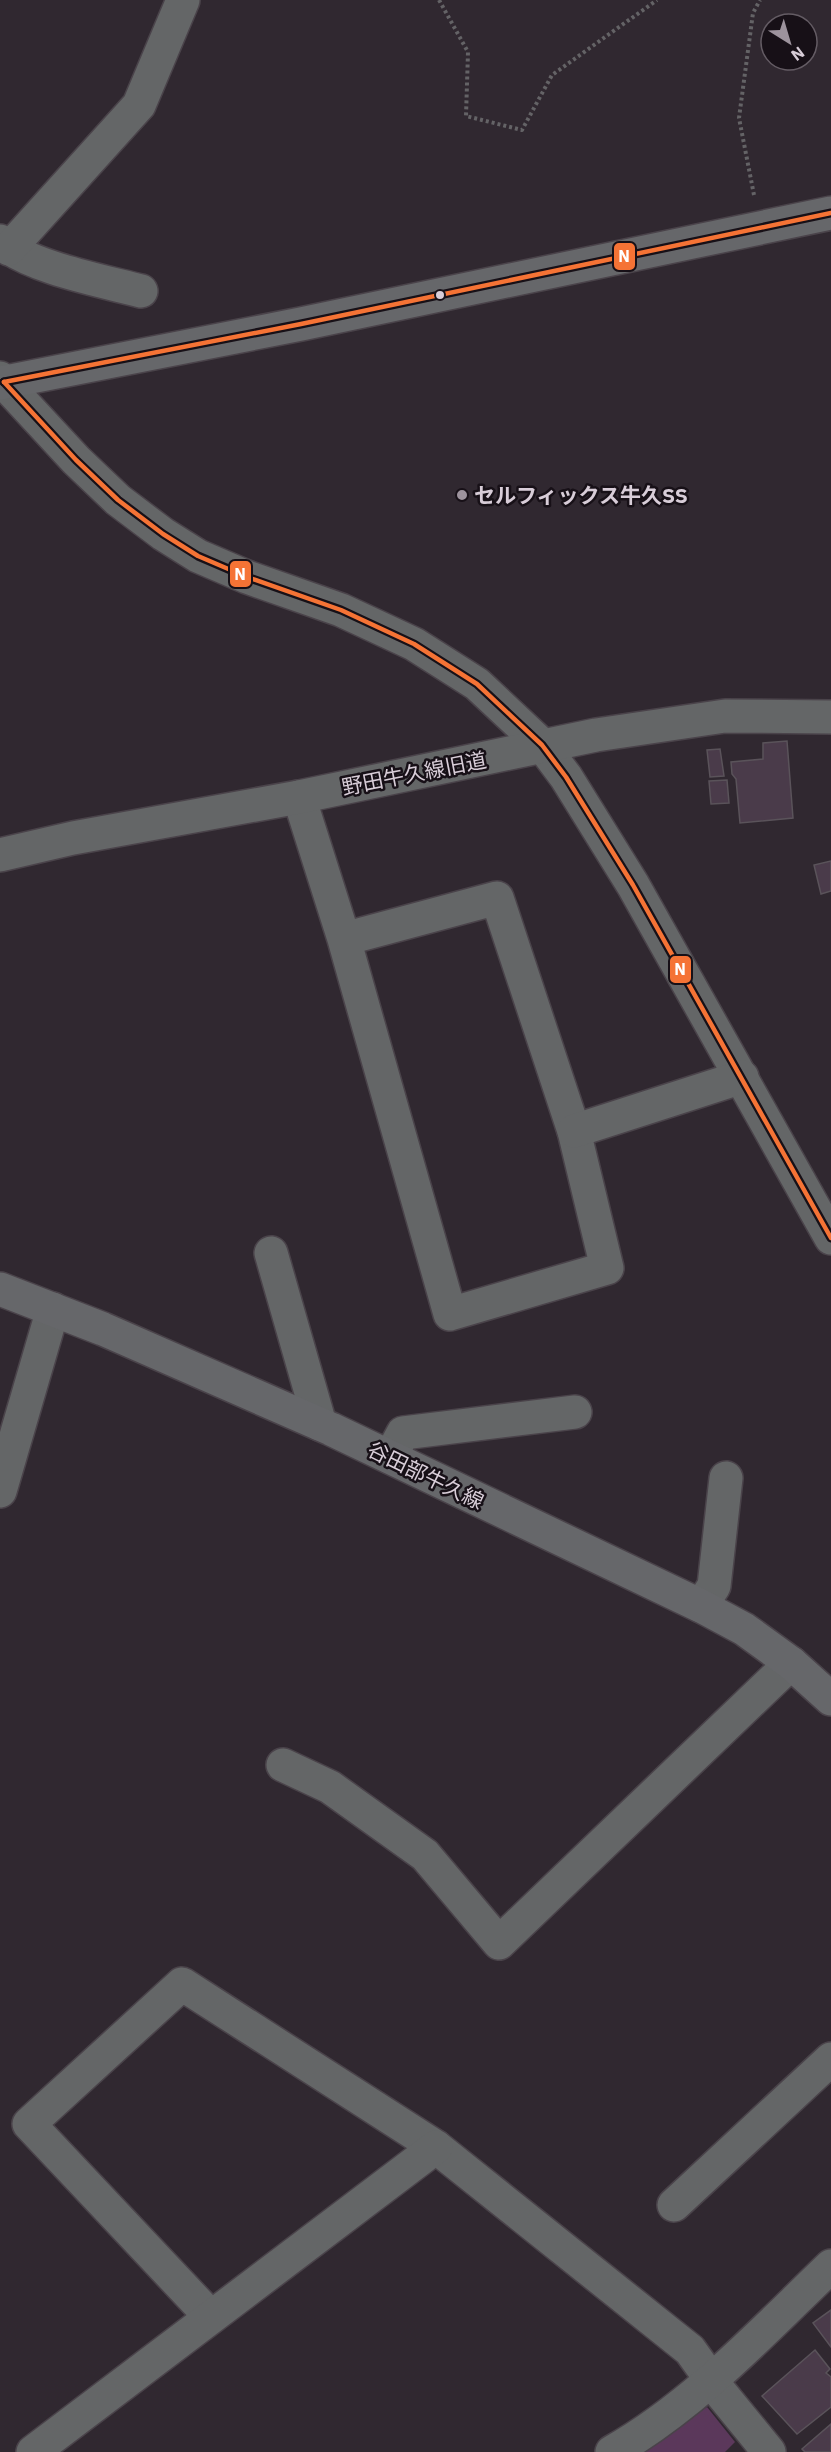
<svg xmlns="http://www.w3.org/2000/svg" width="831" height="2452" font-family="'IBM Plex Sans','Noto Sans JP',sans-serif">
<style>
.green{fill:#5b385b}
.building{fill:#4a3b4a;stroke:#5a535a;stroke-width:1.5}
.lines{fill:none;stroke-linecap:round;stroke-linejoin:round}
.minor-casing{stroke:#4a434a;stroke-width:36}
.major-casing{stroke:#4a434a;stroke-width:36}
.path{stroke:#646366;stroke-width:4;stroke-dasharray:3 3;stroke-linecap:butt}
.minor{stroke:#646667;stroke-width:33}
.major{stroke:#66676a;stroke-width:33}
.bus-1-casing{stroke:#171017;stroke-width:9}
.bus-1{stroke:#f57335;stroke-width:4.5}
.bus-dot{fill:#d8cdd8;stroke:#171017;stroke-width:2}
.poi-dot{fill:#9d939d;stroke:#171017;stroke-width:2}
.labels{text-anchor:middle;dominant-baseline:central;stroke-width:5;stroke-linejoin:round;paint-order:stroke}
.poi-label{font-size:21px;font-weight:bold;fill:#d8cdd8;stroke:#171017;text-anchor:start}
.street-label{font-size:21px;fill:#d8cdd8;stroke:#171017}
.line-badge{stroke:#171017;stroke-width:2}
.badge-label{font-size:16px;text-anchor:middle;font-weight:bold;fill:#fff}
</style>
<rect width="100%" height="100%" fill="#302830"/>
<!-- green -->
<polygon class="green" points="707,2407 735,2442 725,2452 641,2452"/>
<!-- building -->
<g class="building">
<polygon points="787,741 793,818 740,823 736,779 732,774 731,762 763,759 763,743"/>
<polygon points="720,749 724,776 710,777 707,750"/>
<polygon points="727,780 729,803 711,804 709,781"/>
<polygon points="831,861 831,891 821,894 814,865"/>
<polygon points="831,2310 831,2347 813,2323"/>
<polygon points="815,2350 830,2369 826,2373 831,2377 831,2407 797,2434 762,2396"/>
<polygon points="831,2424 831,2452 805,2452 802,2449"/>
</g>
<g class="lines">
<defs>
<g id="minor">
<path d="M0 241C28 267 103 281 141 291"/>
<polyline points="9,249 139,105 183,0"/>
<polyline points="0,378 76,460 118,500 163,534 198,556 247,577 341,610 414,644 477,684 542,745 566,777 633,885 831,1238"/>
<polyline points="299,797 344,939 450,1314 607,1268 574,1131 497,898 344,939"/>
<polyline points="0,855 73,838 299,797 596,735 725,716 831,717"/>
<polyline points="574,1131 742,1077"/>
<polyline points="271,1253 320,1424"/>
<polyline points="390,1457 403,1433 575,1412"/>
<polyline points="0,1491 53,1309"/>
<polyline points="701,1606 714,1586 726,1478"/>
<polyline points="283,1765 330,1787 425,1855 499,1943 791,1663"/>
<polyline points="674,2205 831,2059"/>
<polyline points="210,2316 29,2124 182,1984 436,2147 690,2350 720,2392 769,2452"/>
<polyline points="33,2452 436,2147"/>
<path d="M612 2452C695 2405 762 2332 831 2266"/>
</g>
<g id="major">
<polyline points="0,383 301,324 831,213"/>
<polyline points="0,1289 103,1329 331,1429 701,1606 744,1629 791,1663 831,1699"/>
</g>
</defs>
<!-- minor casing -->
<use href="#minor" class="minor-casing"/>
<!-- major casing -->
<use href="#major" class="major-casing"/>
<!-- path -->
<g class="path">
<polyline points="439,0 468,52 466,116 522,130 552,75 657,0"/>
<polyline points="754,195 739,118 753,13 760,0"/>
</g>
<!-- minor -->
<use href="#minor" class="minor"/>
<!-- major -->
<use href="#major" class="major"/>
<defs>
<g id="bus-1">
<polyline points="4,382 76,460 118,500 163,534 198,556 247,577 341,610 414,644 477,684 542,745 566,777 633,885 831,1238"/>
<polyline points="4,382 301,324 831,213"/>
</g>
</defs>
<!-- bus-1 casing -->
<use href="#bus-1" class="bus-1-casing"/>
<!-- bus-1 -->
<use href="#bus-1" class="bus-1"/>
</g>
<!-- markers -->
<circle class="bus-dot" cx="440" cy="295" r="5"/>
<circle class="poi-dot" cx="462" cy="495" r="6"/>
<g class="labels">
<!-- poi labels -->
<g class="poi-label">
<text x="474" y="495">セルフィックス牛久SS</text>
</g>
<!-- street labels -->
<g class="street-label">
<text transform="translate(414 773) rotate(-11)">野田牛久線旧道</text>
<text transform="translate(426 1475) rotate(26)">谷田部牛久線</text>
</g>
</g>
<g class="line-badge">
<rect x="613" y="242" width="23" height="29" rx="6" fill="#f57335"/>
<rect x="229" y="560" width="23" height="28" rx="6" fill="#f57335"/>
<rect x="669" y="955" width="23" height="29" rx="6" fill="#f57335"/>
</g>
<g class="badge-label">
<text x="624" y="262">N</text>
<text x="240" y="580">N</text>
<text x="680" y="975">N</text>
</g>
<!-- north arrow -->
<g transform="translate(789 42) rotate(143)"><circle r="28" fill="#171017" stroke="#645c64" stroke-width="1.5"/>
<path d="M0-4.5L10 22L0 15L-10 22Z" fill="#9d939d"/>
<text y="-9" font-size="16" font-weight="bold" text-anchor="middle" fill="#d8cdd8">N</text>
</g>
</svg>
